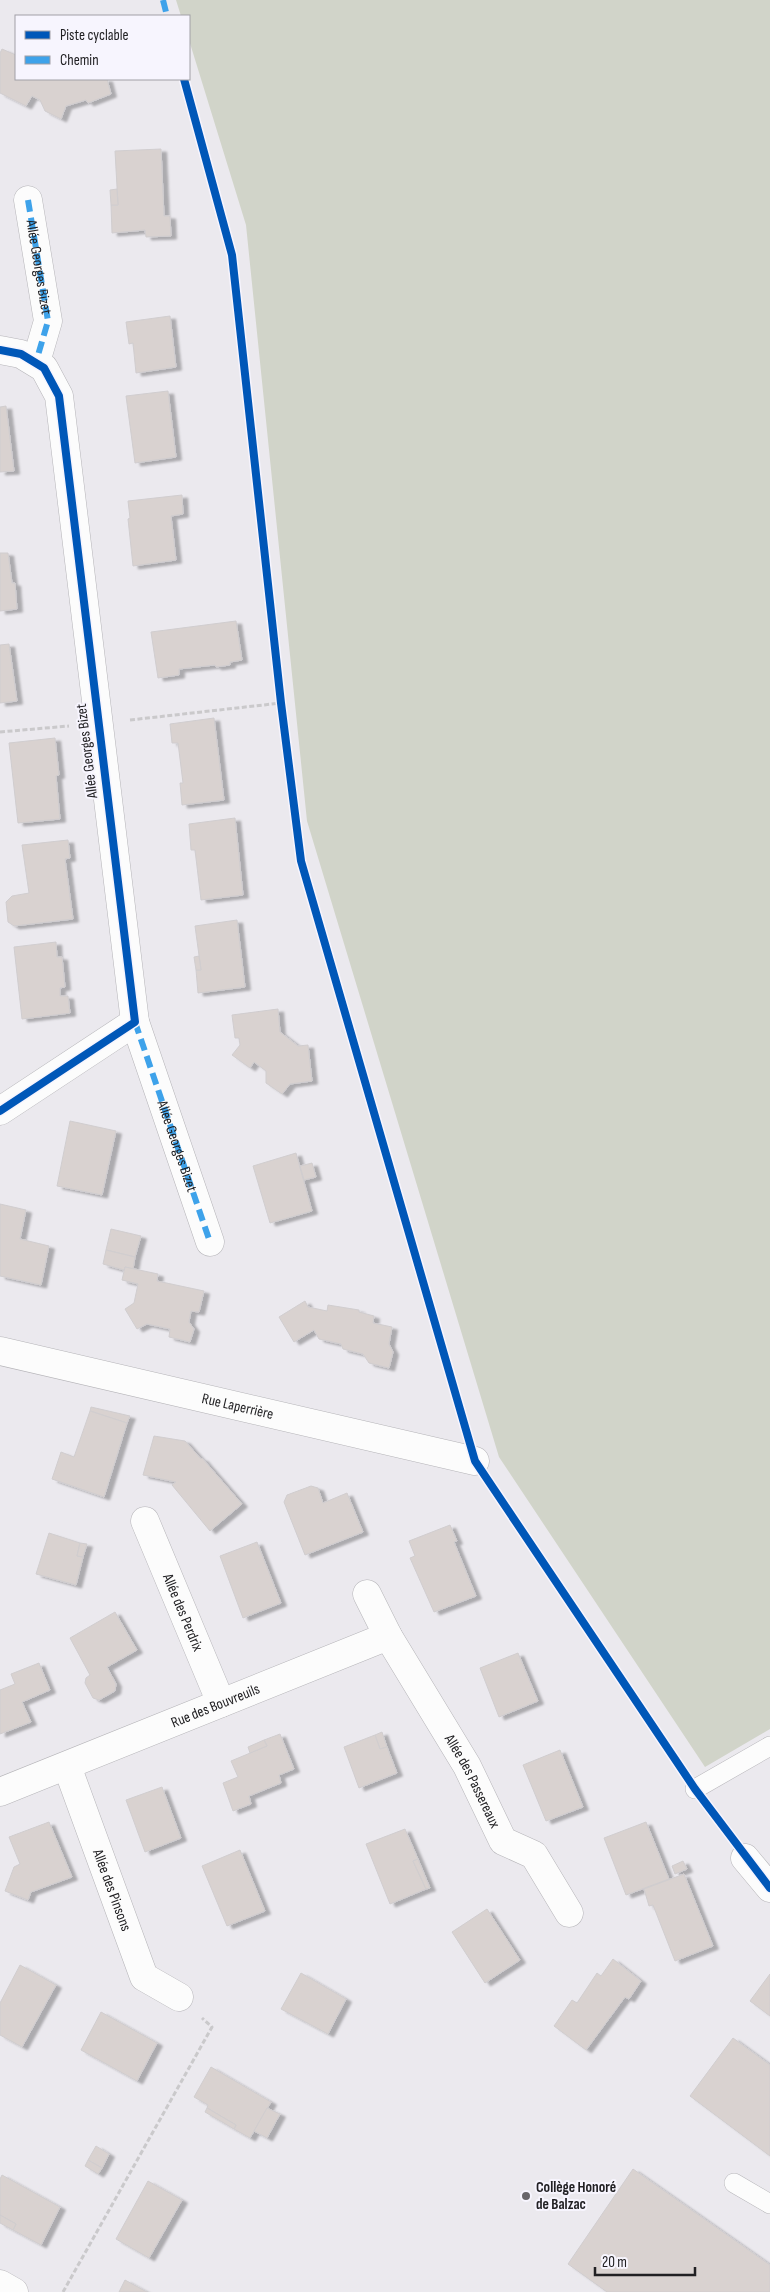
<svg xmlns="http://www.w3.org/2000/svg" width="770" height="2292" font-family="'Sofia Sans Condensed',sans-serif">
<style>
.green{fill:#d1d4c9}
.building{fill:#d9d2d0;stroke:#d0cdcf;filter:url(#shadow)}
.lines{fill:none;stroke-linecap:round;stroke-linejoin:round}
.service-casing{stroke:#b5b4b8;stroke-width:20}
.minor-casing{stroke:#b5b4b8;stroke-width:29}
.path{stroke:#cac9cb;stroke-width:3;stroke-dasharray:5 2.5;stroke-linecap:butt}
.service{stroke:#fcfcfc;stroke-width:19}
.minor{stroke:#fcfcfc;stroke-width:28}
.quiet{stroke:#3ea2ea;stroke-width:6;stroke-dasharray:12 6;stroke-linecap:butt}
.cycleway-casing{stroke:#f7f5fe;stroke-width:11}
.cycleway{stroke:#0057b8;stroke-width:8}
.poi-dot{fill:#68666a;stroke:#f7f5fe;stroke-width:2}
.labels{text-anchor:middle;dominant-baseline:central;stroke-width:4;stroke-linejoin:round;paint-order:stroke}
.street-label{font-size:15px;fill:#212023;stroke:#f7f5fe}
.poi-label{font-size:15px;font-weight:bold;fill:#212023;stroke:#f7f5fe;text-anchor:start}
</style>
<defs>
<filter id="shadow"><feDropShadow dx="5.5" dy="3" stdDeviation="1" flood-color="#0004"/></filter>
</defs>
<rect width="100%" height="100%" fill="#ebe9ee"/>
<!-- green -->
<polygon class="green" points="176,0 770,0 770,1729 705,1767 499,1457 307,821 246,225 189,40 189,16 181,16"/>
<!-- building -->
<g class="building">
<polygon points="2,49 16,55 16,79 107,79 111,94 88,103 86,100 66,106 61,119 45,111 40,100 32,96 26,106 0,93 0,53"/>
<polygon points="161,149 164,216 170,216 171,236 146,237 145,230 112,233 111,205 118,205 115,151"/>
<polygon points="117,189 118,205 111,205 110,190"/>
<polygon points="170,316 176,367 136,373 133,343 129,344 126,322"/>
<polygon points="168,391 176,457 135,463 126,396"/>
<polygon points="6,406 14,471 0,472 0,407"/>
<polygon points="182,495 183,514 171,516 176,560 133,566 128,519 130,518 128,501"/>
<polygon points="0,553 8,553 12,583 15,583 17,609 0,611"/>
<polygon points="236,621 242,660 230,662 230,665 216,667 215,665 179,669 179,675 158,678 151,632"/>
<polygon points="9,644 17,701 0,703 0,645"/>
<polygon points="214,718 224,800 182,805 180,783 183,783 178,743 172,743 170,724"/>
<polygon points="55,738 59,775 56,776 60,819 18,823 9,743"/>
<polygon points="235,818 243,895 201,900 195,850 191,850 189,824"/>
<polygon points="68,840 70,858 65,859 73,919 14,926 8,922 6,902 12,896 29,893 22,845"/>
<polygon points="237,920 245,987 198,993 196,970 201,970 195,926"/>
<polygon points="56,942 57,957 62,957 65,987 60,988 60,996 68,996 70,1013 22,1019 14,947"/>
<polygon points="199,956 201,970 196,970 194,957"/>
<polygon points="278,1009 280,1032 298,1046 308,1045 312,1081 290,1084 282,1094 266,1083 266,1071 254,1062 250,1068 232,1055 240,1045 239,1038 235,1038 232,1015"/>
<polygon points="70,1121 116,1131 102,1195 57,1186"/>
<polygon points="296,1153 312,1211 270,1223 253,1166"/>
<polygon points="312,1163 316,1177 304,1180 300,1166"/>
<polygon points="0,1204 26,1210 20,1239 49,1246 41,1285 0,1276"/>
<polygon points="111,1229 141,1236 135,1257 106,1250"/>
<polygon points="106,1250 135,1257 133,1269 125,1267 124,1270 103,1264"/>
<polygon points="125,1267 158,1274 157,1281 204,1291 199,1312 191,1311 189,1322 194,1329 190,1342 169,1337 170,1329 147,1324 137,1329 125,1309 134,1303 138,1284 122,1280"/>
<polygon points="305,1301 308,1307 327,1311 328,1305 359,1310 359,1312 374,1316 373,1323 392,1327 389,1344 393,1352 389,1368 369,1363 363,1354 343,1349 341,1344 319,1339 314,1330 294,1342 279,1317"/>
<polygon points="91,1407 130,1416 127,1423 90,1411"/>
<polygon points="90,1411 127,1423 104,1497 52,1479 61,1452 74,1457"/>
<polygon points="154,1436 185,1441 201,1459 202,1458 242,1504 210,1531 172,1485 176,1482 143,1475"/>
<polygon points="311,1486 318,1488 323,1503 347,1493 363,1532 305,1555 284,1502 287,1495"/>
<polygon points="450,1525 457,1541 454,1542 476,1596 434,1612 410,1558 415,1556 409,1541"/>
<polygon points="49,1533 80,1543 77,1556 83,1557 76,1585 36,1574"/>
<polygon points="257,1542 281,1603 243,1618 220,1556"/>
<polygon points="80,1543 87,1544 83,1557 77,1556"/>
<polygon points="115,1612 137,1650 107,1667 116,1684 115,1691 99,1700 93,1698 85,1683 86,1678 90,1675 70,1638"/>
<polygon points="518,1653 538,1701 499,1717 480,1668"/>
<polygon points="39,1663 50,1690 22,1702 31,1722 0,1734 0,1690 15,1684 11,1674"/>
<polygon points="382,1732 387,1747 380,1749 375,1735"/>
<polygon points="280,1734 294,1769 279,1775 281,1783 249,1796 251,1804 233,1811 223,1783 238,1777 231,1761 267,1746 264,1740"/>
<polygon points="375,1735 380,1749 387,1747 397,1773 359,1788 344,1747"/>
<polygon points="264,1740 267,1746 250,1753 248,1747"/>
<polygon points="560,1750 583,1807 546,1821 523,1765"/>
<polygon points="162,1787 181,1838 145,1852 126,1800"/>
<polygon points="49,1822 72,1877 31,1892 28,1900 5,1891 14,1867 20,1864 9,1837"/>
<polygon points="646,1822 669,1879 626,1895 604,1838"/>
<polygon points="405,1829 418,1859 413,1861 426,1889 390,1904 366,1844"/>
<polygon points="240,1850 265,1911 227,1926 202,1866"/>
<polygon points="418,1859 430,1888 426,1889 413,1861"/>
<polygon points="683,1861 687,1869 675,1874 672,1866"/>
<polygon points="684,1874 713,1946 675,1961 653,1905 649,1906 644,1889"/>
<polygon points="487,1909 520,1960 485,1983 452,1932"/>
<polygon points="613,1959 641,1981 629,1999 625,1997 586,2050 554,2026 572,2000 577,2003 597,1973 601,1976"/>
<polygon points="20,1965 56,1985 22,2047 0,2035 0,2003"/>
<polygon points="301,1973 346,1999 328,2034 281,2009"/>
<polygon points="770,1974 770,2016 750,2001"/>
<polygon points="101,2012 157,2043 137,2081 81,2050"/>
<polygon points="733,2038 770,2065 770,2156 690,2096"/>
<polygon points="211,2067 271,2102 250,2138 234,2129 236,2125 207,2108 208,2105 194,2097"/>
<polygon points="207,2108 236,2125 234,2129 205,2112"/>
<polygon points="267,2108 280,2114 267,2138 254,2131"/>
<polygon points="96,2146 109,2154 102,2168 88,2160"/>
<polygon points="88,2160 102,2168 98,2174 85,2166"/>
<polygon points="633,2169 770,2265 770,2292 607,2292 568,2264"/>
<polygon points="2,2175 60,2207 41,2245 13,2230 16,2224 0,2215 0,2179"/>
<polygon points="148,2181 182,2200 149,2258 116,2239"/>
<polygon points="0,2215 16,2224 13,2230 0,2223"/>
<polygon points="125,2280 147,2292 119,2292"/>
</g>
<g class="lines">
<defs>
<g id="service">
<polyline points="695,1789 770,1746"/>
<polyline points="734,2183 770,2204"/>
</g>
<g id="minor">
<polyline points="28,200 48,321 36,362"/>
<polyline points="0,350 21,354 44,368 59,396 135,1022 0,1111"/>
<polyline points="135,1022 210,1242"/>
<path id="s1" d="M0 1351 475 1461"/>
<path id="s2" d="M145 1521 221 1703"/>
<path id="s3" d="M367 1594 388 1636 467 1766 503 1841 534 1855 569 1913"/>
<path id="s4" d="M67 1766 144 1977 179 1997"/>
<path id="s5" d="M0 1792 388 1636"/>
<polyline points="745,1858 770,1888"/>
<polyline points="0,2284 14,2292"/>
</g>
</defs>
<!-- service casing -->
<use href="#service" class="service-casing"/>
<!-- minor casing -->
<use href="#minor" class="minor-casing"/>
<!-- path -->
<g class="path">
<polyline points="130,720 281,703"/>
<polyline points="0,732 69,726"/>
<polyline points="63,2292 212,2027 202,2018"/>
</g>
<!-- service -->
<use href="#service" class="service"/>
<!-- minor -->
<use href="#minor" class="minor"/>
<!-- quiet -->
<g class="quiet">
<polyline points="163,0 167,16"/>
<path id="s6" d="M28 200 48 321 36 362"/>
<path id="s7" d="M135 1022 210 1242"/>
</g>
<defs>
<g id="cycleway">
<polyline points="184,79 232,255 281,703 301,861 475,1461 695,1789 770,1888"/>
<polyline points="0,350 21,354 44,368 59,396 135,1022 0,1111"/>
</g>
</defs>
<!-- cycleway casing -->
<use href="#cycleway" class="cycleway-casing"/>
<!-- cycleway -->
<use href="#cycleway" class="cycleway"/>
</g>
<!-- markers -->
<circle class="poi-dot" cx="526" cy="2196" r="5"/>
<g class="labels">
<!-- street labels -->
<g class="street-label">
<text stroke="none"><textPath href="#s6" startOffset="68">Allée Georges Bizet</textPath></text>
<text transform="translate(87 751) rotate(-97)">Allée Georges Bizet</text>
<text stroke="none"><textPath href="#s7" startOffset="131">Allée Georges Bizet</textPath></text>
<text stroke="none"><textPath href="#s1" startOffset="244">Rue Laperrière</textPath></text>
<text stroke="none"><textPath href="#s2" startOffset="99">Allée des Perdrix</textPath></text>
<text stroke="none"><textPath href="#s5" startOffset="232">Rue des Bouvreuils</textPath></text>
<text stroke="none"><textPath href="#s3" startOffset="215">Allée des Passereaux</textPath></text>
<text stroke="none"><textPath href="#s4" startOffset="132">Allée des Pinsons</textPath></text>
</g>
<!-- poi labels -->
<g class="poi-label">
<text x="536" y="2187">Collège Honoré<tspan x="536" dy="17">de Balzac</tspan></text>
</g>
</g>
<!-- legend -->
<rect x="15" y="15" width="175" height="65" fill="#f7f5fe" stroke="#a1a0a6"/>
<rect x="25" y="31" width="25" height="8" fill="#0057b8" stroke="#a1a0a6"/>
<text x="60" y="40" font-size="15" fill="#212023">Piste cyclable</text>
<rect x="25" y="56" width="25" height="8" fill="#3ea2ea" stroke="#a1a0a6"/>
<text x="60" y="65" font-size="15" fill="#212023">Chemin</text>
<!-- scale -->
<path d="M595 2267v8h100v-8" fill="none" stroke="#212023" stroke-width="2.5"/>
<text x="602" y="2267" font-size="15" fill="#212023" stroke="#f7f5fe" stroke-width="4" paint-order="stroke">20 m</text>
</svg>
